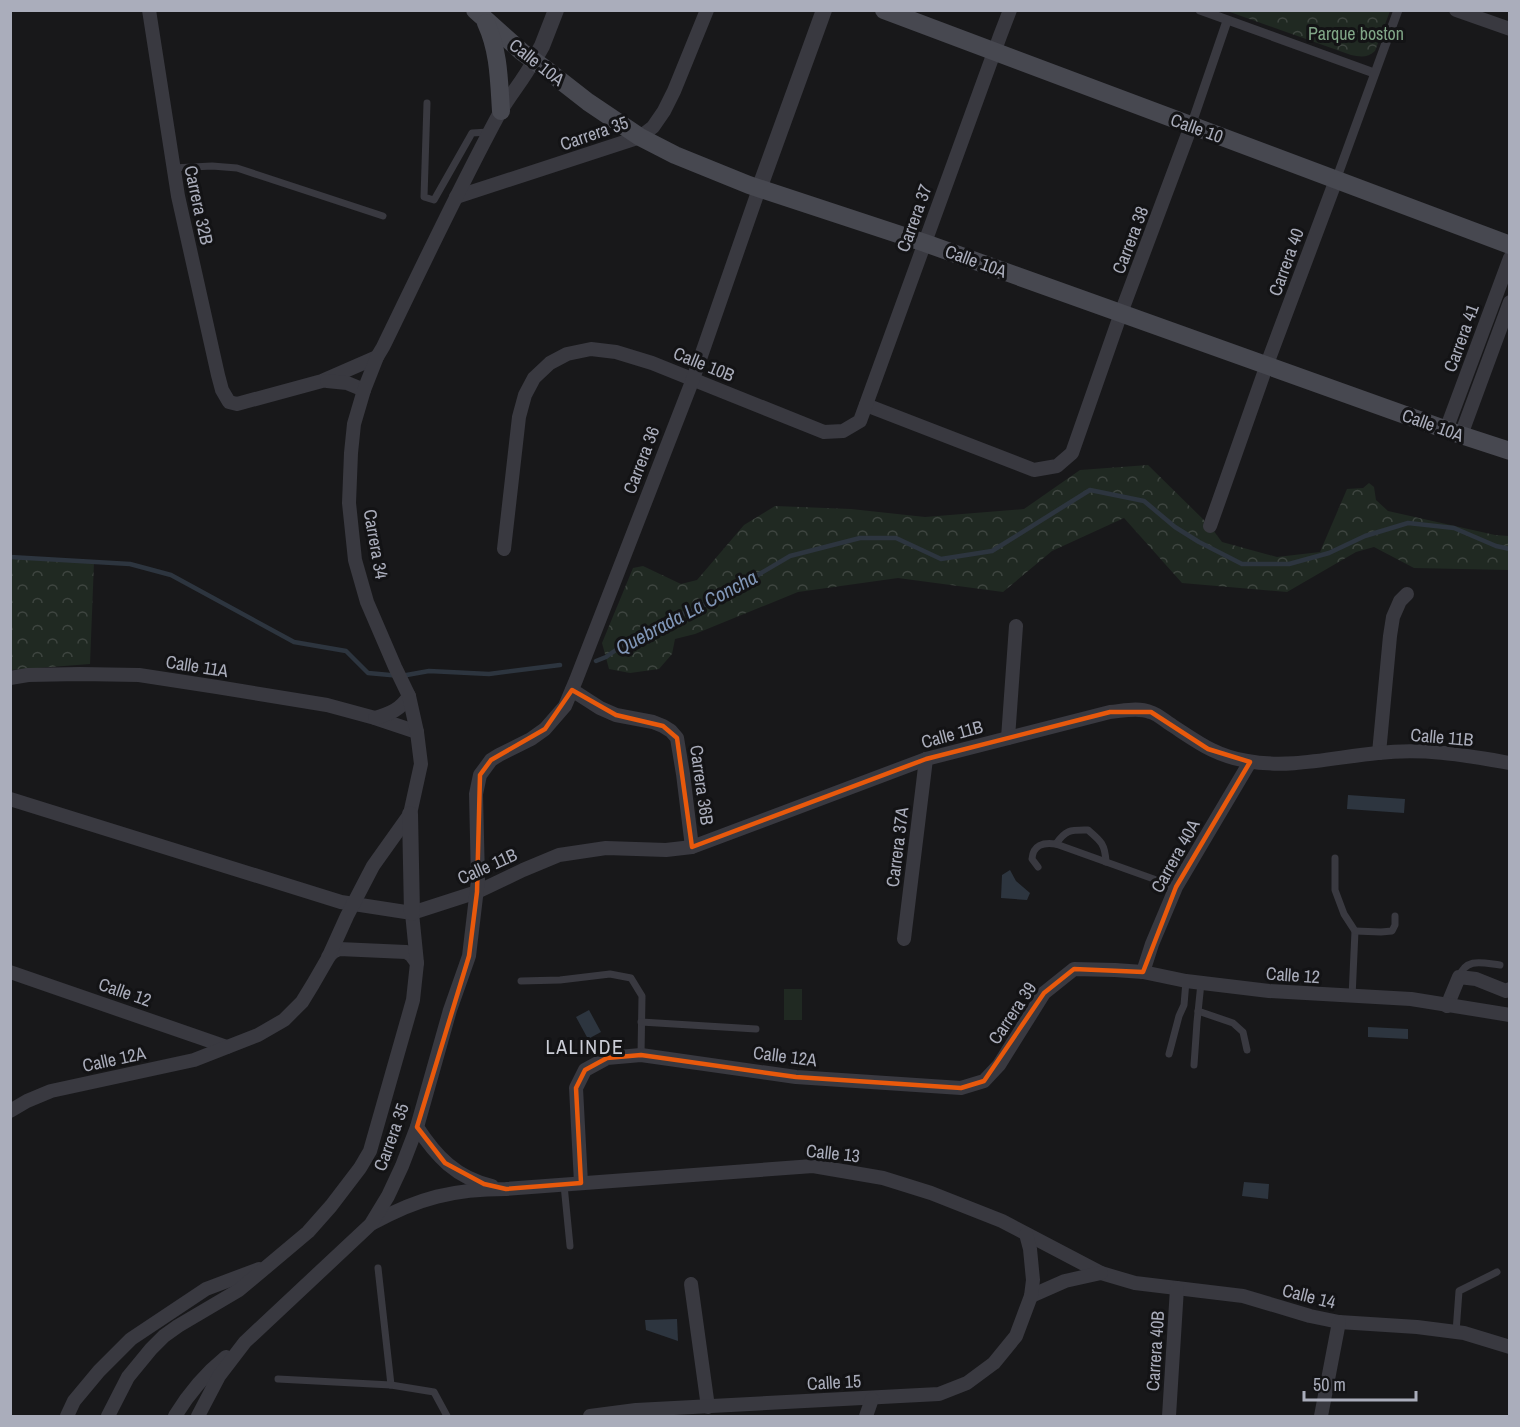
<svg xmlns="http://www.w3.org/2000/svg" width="1520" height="1427" font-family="'Archivo Narrow',sans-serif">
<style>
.green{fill:#202922}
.forest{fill:url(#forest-crowns)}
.water{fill:#2d353f}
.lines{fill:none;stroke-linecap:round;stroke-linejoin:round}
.stream{stroke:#2d353f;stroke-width:4.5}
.service{stroke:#393940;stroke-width:7}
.pedestrian{stroke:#393940;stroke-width:9}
.minor{stroke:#393940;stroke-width:14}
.tertiary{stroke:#393940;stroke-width:16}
.secondary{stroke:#474850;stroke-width:18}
.marked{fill:none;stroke:#e8590c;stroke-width:4.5;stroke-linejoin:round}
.labels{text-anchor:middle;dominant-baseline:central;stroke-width:6;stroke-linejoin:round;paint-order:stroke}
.park-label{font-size:18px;fill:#80a687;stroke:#131315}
.street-label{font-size:18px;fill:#aaadbb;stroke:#131315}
.water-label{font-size:20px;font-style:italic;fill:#8096b7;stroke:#131315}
.neighbourhood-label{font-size:20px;letter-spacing:1.5px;fill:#cbcdd6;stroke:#131315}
</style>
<defs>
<pattern id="forest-crowns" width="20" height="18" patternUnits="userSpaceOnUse" patternTransform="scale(1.5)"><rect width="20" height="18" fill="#202922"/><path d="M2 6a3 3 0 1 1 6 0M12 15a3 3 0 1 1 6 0" fill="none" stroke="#3e4540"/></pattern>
</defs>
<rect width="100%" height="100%" fill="#18181a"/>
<!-- green -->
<rect class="green" x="784" y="989" width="18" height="31"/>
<!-- forest -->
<g class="forest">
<path d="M1227 11H1390L1375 51C1368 58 1360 57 1351 55Z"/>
<polygon points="1148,465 1210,526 1222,542 1277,557 1320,552 1347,489 1363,488 1369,483 1374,487 1376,500 1388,511 1495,535 1509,536 1509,570 1414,568 1374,547 1356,552 1287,592 1182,583 1124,518 1052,551 1003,592 898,578 798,592 695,634 675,639 672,654 659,669 630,673 609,669 602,643 633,568 643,566 681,584 697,580 744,525 775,506 851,509 925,517 1024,509 1080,470"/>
<polygon points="10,558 94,562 90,664 11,670"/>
</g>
<!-- water -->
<g class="water">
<polygon points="1348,795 1405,799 1404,813 1347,809"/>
<polygon points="1010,870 1016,881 1030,893 1027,900 1001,898 1002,875"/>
<polygon points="589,1010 601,1032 588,1039 576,1017"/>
<polygon points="1368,1027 1408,1029 1408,1039 1368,1037"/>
<polygon points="1244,1182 1269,1184 1268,1199 1242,1196"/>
<polygon points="677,1319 678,1341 646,1330 645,1320"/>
</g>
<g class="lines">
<!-- stream -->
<g class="stream">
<polyline points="10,557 130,564 171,575 294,642 346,651 368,673 401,676 429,671 489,674 560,665"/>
<polyline points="596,661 606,657 644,630 712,602 790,556 860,538 896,538 941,559 992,551 1090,490 1144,501 1175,527 1199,542 1242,564 1289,564 1329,553 1365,536 1408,523 1454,528 1496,546 1510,549"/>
</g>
<!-- service -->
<g class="service">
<polyline points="427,103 424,197 434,200 472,133 489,132"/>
<polyline points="173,168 212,166 237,168 383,216"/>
<path d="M1056 844C1066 829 1071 830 1088 830 1101 841 1105 844 1106 862"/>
<polyline points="1335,858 1335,890 1344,914 1355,931 1352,997"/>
<path d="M1038 867 1032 859C1033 845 1043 842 1056 844L1176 887"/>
<polyline points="1355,931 1381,932 1392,931 1395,925 1395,916"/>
<path d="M1459 977C1466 957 1483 963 1500 965"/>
<polyline points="521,981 560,980 610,974 631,978 642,996 641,1055"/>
<polyline points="1198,1011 1233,1023 1243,1032 1247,1050"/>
<polyline points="641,1022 756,1029"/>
<polyline points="1169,1054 1179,1016 1184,1005 1186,981"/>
<polyline points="1194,1065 1197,1022 1201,983"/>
<polyline points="564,1185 570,1246"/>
<polyline points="378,1268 391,1385"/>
<polyline points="1456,1332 1459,1291 1497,1272"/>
<polyline points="278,1379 391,1385 434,1392 447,1416"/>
</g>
<!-- pedestrian -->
<g class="pedestrian">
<polyline points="1200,10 1374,73"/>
<polyline points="1191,126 1227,21"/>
<polyline points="1336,180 1398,10"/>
</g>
<!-- minor -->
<g class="minor">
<polyline points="149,10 178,196 218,375 222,390 229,402 237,404 322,381 377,357"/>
<polyline points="1456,10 1510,29"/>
<polyline points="456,197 640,137 653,127 664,111 674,91 707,10"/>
<polyline points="327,381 347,383 364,390"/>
<polyline points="866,405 1034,470 1057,466 1072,453 1121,313 1191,126"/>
<polyline points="1446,430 1510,258"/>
<polyline points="1461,435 1510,302"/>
<polyline points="1210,526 1270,356 1336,180"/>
<polyline points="504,549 519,417 525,395 534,378 550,363 567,354 591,349 616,352 652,363 824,432 843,431 860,421 1000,36 1010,10"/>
<polyline points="10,678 28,675 80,674 139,675 217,687 327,705 375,718 417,732"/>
<polyline points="572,690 600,708 616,715 653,722 663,726 671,731 677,738 683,774 692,847"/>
<path d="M375 718C390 714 401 709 409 696"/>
<polyline points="1008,738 1016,626"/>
<polyline points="1379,753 1390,636 1393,617 1400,601 1407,594"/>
<path d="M10 799 341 902 412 913 477 892 523 870 559 855 606 848 666 850 692 847 926 759 1110 712C1123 711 1138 707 1150 712 1158 714 1166 722 1173 726 1199 743 1216 756 1247 761 1290 769 1335 757 1378 753 1426 748 1463 755 1510 763"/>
<polyline points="904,939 926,759"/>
<polyline points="328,957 333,952 339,949 406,952 411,955 417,963"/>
<polyline points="10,972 227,1047"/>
<polyline points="1143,972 1152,944 1176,887 1250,762"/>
<polyline points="1447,1006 1459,977 1476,979 1506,991 1510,989"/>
<path d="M10 1111 27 1101 51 1091 194 1060 258 1035 284 1020 302 1002 313 984 328 958 347 916 373 866 410 814 421 764 417 732 409 696 395 667 367 602 355 560 349 503 351 453 354 424 364 390 377 357 383 347C421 269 458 190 499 114 510 95 524 79 534 60"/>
<path d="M417 1127C436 1156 456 1178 492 1186"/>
<polyline points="581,1183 576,1088 585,1070 607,1058 641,1055 796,1077 961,1088 984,1081 999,1065 1044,993 1074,969 1115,970 1143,972 1186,981 1269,991 1411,999 1510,1015"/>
<path d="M373 1223C418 1198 454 1189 506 1189L813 1166 883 1178 931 1193 1002 1221 1101 1273 1135 1283 1243 1296 1310 1316 1339 1322 1417 1327 1464 1333 1510 1347"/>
<polyline points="691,1284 708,1407"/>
<polyline points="1031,1296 1065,1281 1101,1273"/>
<polyline points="67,1416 74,1401 99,1371 131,1339 206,1289 259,1269"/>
<polyline points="108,1416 128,1377 151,1349 164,1336 178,1326 239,1290 308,1232 331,1206 360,1168 370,1151 413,1000 417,963 412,913"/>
<path d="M175 1416C189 1393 205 1374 226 1357"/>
<polyline points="198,1416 219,1376 245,1342 371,1224 388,1196 402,1166 417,1127 450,1010 469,956 478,880 476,794 480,775 491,760 499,755 531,739 545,729 565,706 576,680 693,379 759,189"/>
<polyline points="590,1416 636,1410 939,1394 967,1383 994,1363 1016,1336 1031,1296 1033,1280 1030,1249 1026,1234"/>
<polyline points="866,1416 872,1399"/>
<polyline points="1169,1416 1177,1288"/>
<polyline points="1321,1416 1339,1322"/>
</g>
<!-- tertiary -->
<g class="tertiary">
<polyline points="534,60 542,46 556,10"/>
<polyline points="759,189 824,10"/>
<polyline points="410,814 412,913"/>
</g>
<!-- secondary -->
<g class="secondary">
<polyline points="475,10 522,52 547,70 588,102 640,137 675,155 749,185 925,243 1461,435 1510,451"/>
<polyline points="884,10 1510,245"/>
<path d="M486 23C499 51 499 81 501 111"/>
</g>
</g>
<!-- marked area -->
<path class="marked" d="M572 690 616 715 663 726 677 738 692 847 926 759 1110 712H1151L1208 749 1250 762 1176 887 1143 972 1074 969 1044 993 984 1081 961 1088 796 1077 641 1055 607 1058 585 1070 576 1088 581 1183 506 1189 484 1184 445 1163 417 1127 469 956 477 892 480 775 491 760 545 729Z"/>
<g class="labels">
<!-- park labels -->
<g class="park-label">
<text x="1356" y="33">Parque boston</text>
</g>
<!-- street labels -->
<g class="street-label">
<text transform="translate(537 62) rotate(38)">Calle 10A</text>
<text transform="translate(1197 128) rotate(20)">Calle 10</text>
<text transform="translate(594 133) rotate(-19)">Carrera 35</text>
<text transform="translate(199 205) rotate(78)">Carrera 32B</text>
<text transform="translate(914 218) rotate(-70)">Carrera 37</text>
<text transform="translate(1130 240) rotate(-69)">Carrera 38</text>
<text transform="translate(976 261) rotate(20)">Calle 10A</text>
<text transform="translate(1286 262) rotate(-70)">Carrera 40</text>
<text transform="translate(1461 338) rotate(-70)">Carrera 41</text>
<text transform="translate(704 364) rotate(22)">Calle 10B</text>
<text transform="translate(1433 425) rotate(20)">Calle 10A</text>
<text transform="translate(641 460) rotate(-69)">Carrera 36</text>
<text transform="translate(376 544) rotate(80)">Carrera 34</text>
<text transform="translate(197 666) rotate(9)">Calle 11A</text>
<text transform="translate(952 734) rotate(-15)">Calle 11B</text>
<text transform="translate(1442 737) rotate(5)">Calle 11B</text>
<text transform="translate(702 785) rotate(82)">Carrera 36B</text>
<text transform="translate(897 847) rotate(-83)">Carrera 37A</text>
<text transform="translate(1175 856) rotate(-61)">Carrera 40A</text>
<text transform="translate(487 866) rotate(-24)">Calle 11B</text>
<text transform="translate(1293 975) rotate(4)">Calle 12</text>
<text transform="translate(125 992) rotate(19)">Calle 12</text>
<text transform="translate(1012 1013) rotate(-56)">Carrera 39</text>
<text transform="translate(785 1056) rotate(7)">Calle 12A</text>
<text transform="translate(114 1059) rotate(-12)">Calle 12A</text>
<text transform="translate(391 1137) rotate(-70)">Carrera 35</text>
<text transform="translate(833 1153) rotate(6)">Calle 13</text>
<text transform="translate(1309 1296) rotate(14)">Calle 14</text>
<text transform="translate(1155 1351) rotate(-86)">Carrera 40B</text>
<text transform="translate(834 1382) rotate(-3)">Calle 15</text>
</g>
<!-- water labels -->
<g class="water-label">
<text transform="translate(686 612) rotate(-28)">Quebrada La Concha</text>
</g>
<!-- neighbourhood labels -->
<g class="neighbourhood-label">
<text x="585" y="1046">LALINDE</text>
</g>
</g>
<!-- border -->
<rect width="1520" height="1427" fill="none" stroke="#aaadbb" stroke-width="24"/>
<!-- scale -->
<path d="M1304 1391v9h112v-9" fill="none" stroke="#aaadbb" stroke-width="3"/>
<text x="1313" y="1391" font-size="18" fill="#aaadbb" stroke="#131315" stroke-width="4.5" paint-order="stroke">50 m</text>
</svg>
